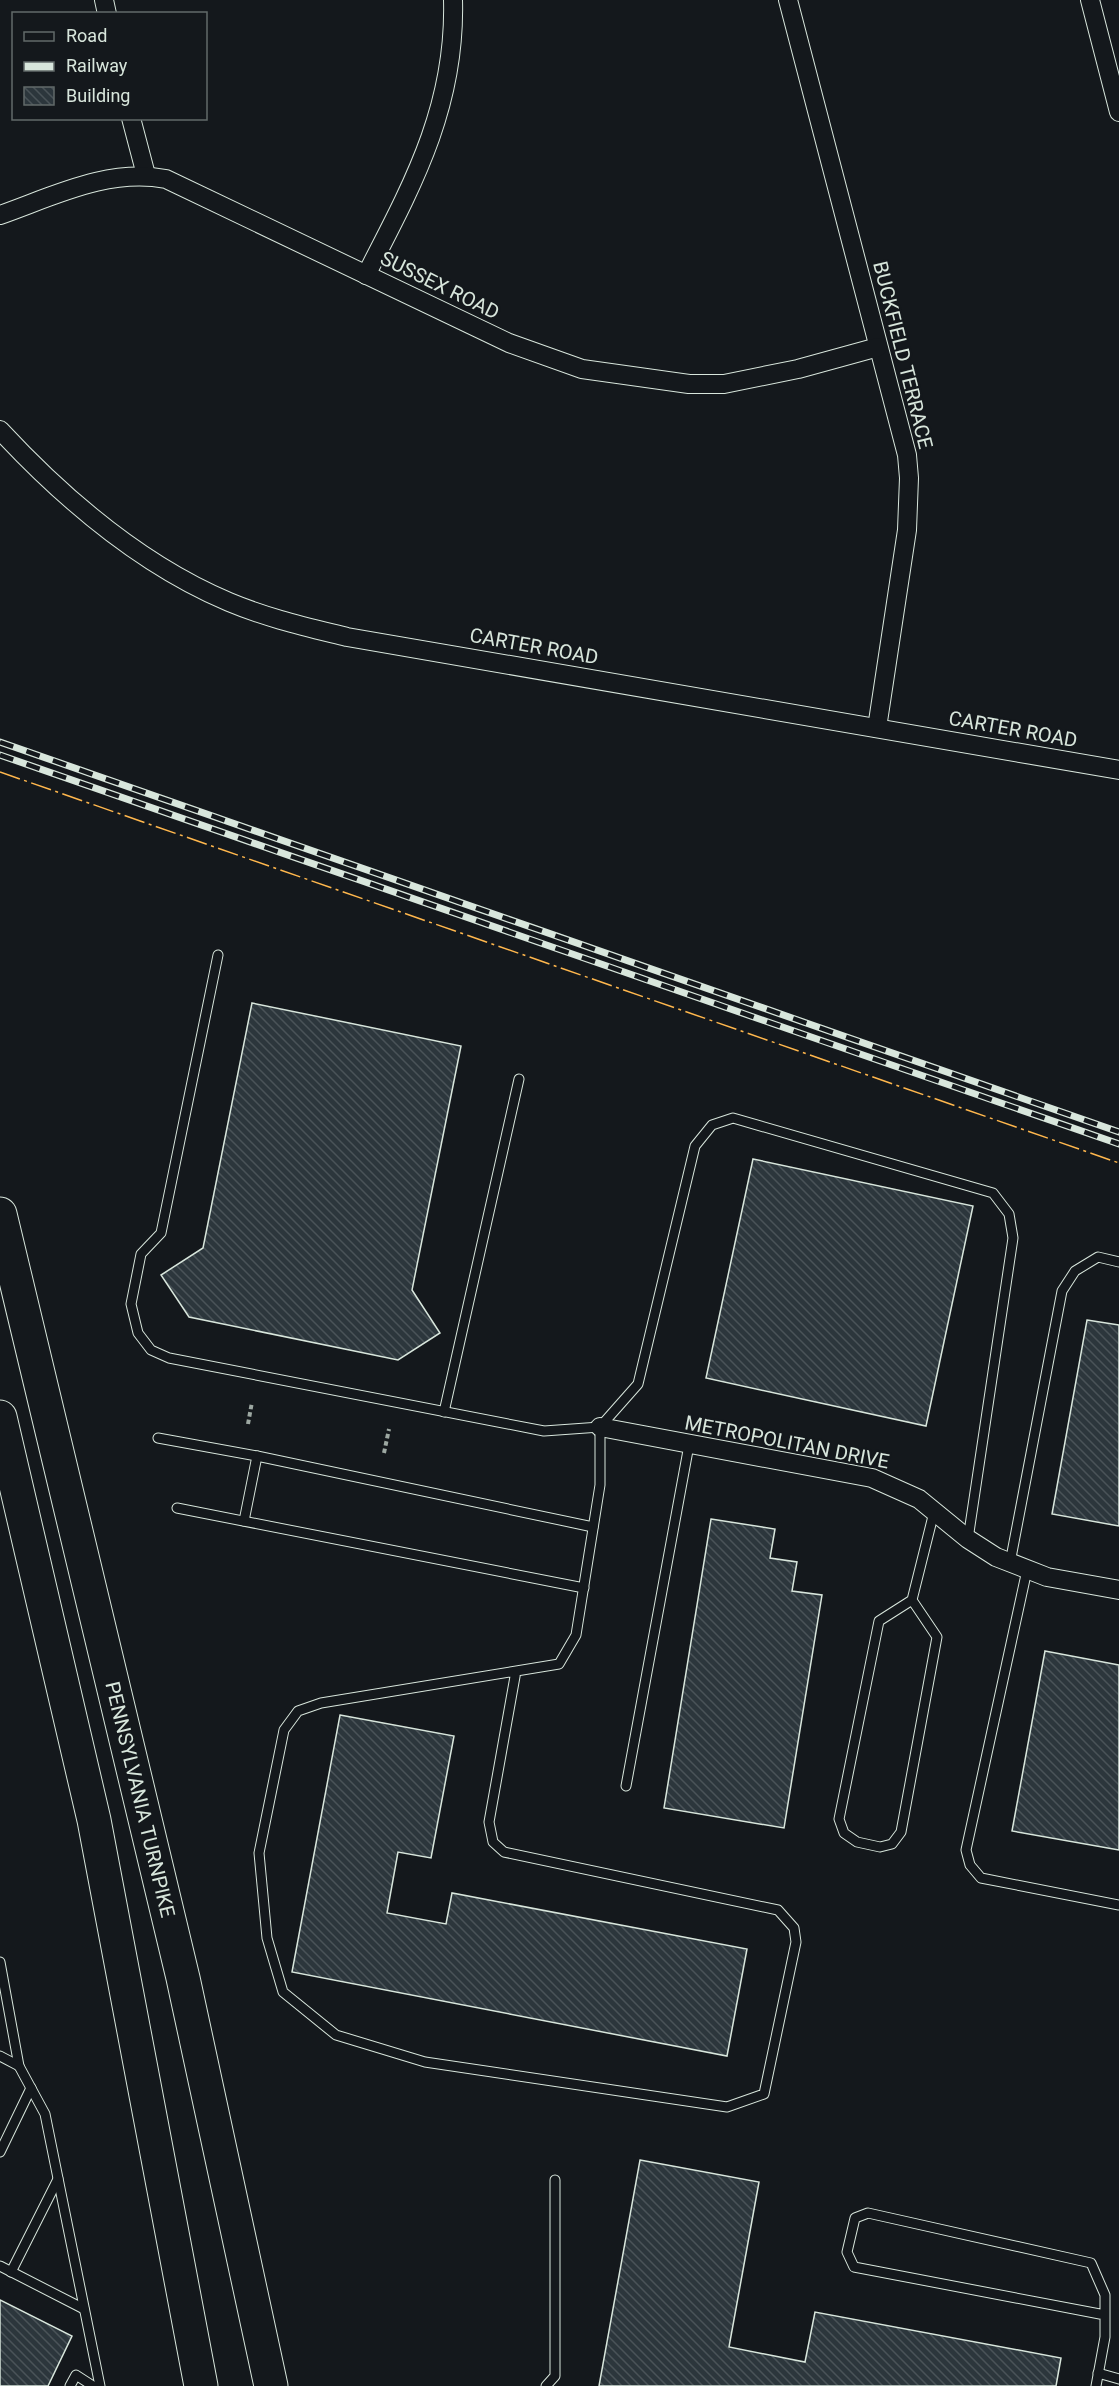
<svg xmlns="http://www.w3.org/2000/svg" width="1119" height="2386" font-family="Roboto,sans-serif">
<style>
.building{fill:url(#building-back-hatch);stroke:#d8e6dc;stroke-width:1.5}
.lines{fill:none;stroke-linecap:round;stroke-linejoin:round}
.service-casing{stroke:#d8e6dc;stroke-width:11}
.minor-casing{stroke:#d8e6dc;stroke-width:20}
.motorway-casing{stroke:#d8e6dc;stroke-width:35}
.path{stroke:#9da8a2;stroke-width:4;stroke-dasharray:4.5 3;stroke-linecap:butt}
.service{stroke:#14181c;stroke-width:9}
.minor{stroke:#14181c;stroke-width:18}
.motorway{stroke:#14181c;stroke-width:33}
.rail-casing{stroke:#d8e6dc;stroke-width:7}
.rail{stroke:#14181c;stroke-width:4.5;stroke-dasharray:14;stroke-linecap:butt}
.power{stroke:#ffb74d;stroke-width:1.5;stroke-dasharray:21 4.5 3 4.5;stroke-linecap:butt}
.labels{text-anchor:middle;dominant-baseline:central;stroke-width:4.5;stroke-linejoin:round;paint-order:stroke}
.street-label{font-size:20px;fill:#d8e6dc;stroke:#14181c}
</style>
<defs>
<pattern id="building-back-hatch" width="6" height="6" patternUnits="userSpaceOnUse" patternTransform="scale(1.5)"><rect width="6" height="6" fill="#2c363c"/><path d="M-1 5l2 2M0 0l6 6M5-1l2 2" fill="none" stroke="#4a5358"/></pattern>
</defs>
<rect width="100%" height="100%" fill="#14181c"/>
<!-- building -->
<g class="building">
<polygon points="252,1003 461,1046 412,1290 440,1333 398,1360 189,1317 161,1275 203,1248"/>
<polygon points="753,1159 973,1206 926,1426 706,1378"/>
<polygon points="1087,1320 1119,1325 1119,1526 1052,1514"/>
<polygon points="711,1519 775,1529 770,1558 797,1562 792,1591 822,1595 784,1828 664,1808"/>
<polygon points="1045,1651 1119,1665 1119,1850 1012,1831"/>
<polygon points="340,1715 454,1736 431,1858 398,1852 387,1913 446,1924 452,1893 747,1949 727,2056 292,1972"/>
<polygon points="640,2160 759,2182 729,2347 805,2362 815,2312 1061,2358 1056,2386 599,2386"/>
<polygon points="0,2300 72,2336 48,2386 0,2386"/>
</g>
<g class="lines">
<defs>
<g id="service">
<polyline points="218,955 161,1233 141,1254 131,1304 138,1333 151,1350 169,1358 544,1431 600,1427"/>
<polyline points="444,1412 519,1079"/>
<polyline points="158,1438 257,1456"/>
<polyline points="177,1508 584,1588"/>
<polyline points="244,1521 257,1456 593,1527"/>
<polyline points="1010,1563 1062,1291 1075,1271 1098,1257 1119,1262"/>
<polyline points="1027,1570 966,1850 970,1865 981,1878 1119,1905"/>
<polyline points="912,1600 937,1637 901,1832 892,1844 880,1847 857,1842 844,1833 839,1819 879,1621 912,1600 934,1512"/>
<polyline points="516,1671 489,1822 493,1842 504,1852 778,1910 794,1928 796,1942 764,2094 727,2107 425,2062 336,2035 283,1992 267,1938 259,1853 284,1730 298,1711 321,1703 559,1664 576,1635 600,1485 600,1427 638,1384 695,1146 712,1125 733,1118 993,1193 1009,1214 1013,1238 968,1539"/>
<polyline points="626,1786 689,1445"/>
<polyline points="0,1962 19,2066 45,2114 100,2386"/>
<polyline points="0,2056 19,2066"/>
<polyline points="0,2152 31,2088"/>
<polyline points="0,2266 84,2309"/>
<polyline points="11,2272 58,2179"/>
<polyline points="1098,2373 1119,2379"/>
<polyline points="70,2386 76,2375 93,2386"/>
<polyline points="546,2386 555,2376 555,2180"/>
<polyline points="1096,2386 1105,2337 1105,2295 1091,2263 868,2213 855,2218 847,2252 854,2267 1105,2315"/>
</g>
<g id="minor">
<polyline points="104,0 107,14"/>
<polyline points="788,0 907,455 909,478 907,530 877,728"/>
<polyline points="1090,0 1119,112"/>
<polyline points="131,118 146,175"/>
<path d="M0 215C54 196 108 168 166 179L509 343 582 369 689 384H724L798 369 878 347"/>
<path d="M366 275C413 184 456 106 453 0"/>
<path d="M0 430C64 499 141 565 229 602 267 618 307 627 347 637L1119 770"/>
<polyline points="600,1427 872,1478 919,1499 968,1539 996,1557 1047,1577 1119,1590"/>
</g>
<g id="motorway">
<path id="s1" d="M0 1214 183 1978 271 2386"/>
<polyline points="0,1417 94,1820 201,2386"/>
</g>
</defs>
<!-- service casing -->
<use href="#service" class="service-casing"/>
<!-- minor casing -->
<use href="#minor" class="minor-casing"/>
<!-- motorway casing -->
<use href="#motorway" class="motorway-casing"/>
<!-- path -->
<g class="path">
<polyline points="248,1424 252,1402"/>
<polyline points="384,1453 389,1429"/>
</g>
<!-- service -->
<use href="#service" class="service"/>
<!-- minor -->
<use href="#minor" class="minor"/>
<!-- motorway -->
<use href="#motorway" class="motorway"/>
<defs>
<g id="rail">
<polyline points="0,742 1119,1132"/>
<polyline points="0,755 1119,1144"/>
</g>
</defs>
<!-- rail casing -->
<use href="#rail" class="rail-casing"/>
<!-- rail -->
<use href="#rail" class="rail"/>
<!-- power -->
<polyline class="power" points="0,772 1119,1163"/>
</g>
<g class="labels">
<!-- street labels -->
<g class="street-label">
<text transform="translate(440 285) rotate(26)">SUSSEX ROAD</text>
<text transform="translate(903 355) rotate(76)">BUCKFIELD TERRACE</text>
<text transform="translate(534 646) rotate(10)">CARTER ROAD</text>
<text transform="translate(1013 729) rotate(10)">CARTER ROAD</text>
<text transform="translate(787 1442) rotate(11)">METROPOLITAN DRIVE</text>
<text stroke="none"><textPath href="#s1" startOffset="602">PENNSYLVANIA TURNPIKE</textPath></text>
</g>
</g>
<!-- legend -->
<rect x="12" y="12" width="195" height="108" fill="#14181c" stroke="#626a69" stroke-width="1.5"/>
<rect x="24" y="32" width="30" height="9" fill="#14181c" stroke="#626a69" stroke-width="1.5"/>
<text x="66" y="42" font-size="18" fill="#d8e6dc">Road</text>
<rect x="24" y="62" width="30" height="9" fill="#d8e6dc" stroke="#626a69" stroke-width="1.5"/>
<text x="66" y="72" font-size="18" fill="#d8e6dc">Railway</text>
<rect x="24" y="87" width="30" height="18" fill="url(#building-back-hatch)" stroke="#626a69" stroke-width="1.5"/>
<text x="66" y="102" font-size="18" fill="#d8e6dc">Building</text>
</svg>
